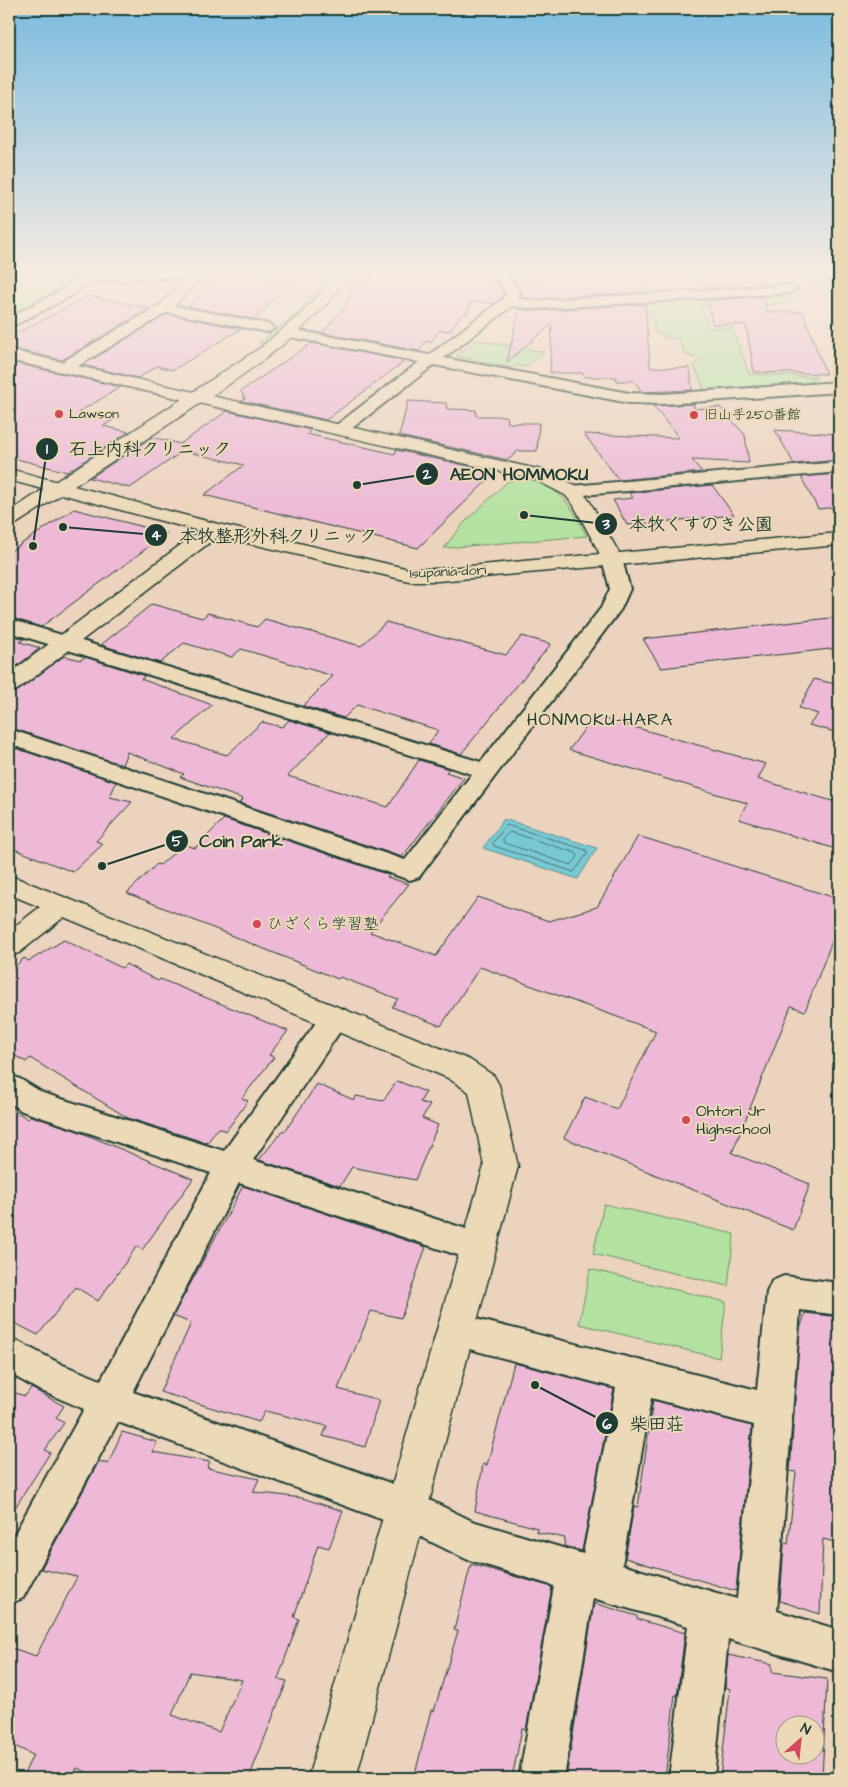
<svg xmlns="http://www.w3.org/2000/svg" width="848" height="1787" font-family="'Architects Daughter','Klee One',sans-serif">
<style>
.green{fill:#b4e2a0;stroke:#6a906a}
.water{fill:#79c9d3;stroke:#559193}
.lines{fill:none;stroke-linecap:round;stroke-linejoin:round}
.shore{stroke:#437574;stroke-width:1}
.building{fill:#edb9d6;stroke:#1f3d34;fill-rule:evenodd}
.minor-casing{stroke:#1f3d34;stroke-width:4}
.tertiary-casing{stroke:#1f3d34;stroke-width:3}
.primary-casing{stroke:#1f3d34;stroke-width:3}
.minor{fill:#ecd9b7;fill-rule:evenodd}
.tertiary{fill:#ecd9b7;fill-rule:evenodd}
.primary{fill:#ecd9b7;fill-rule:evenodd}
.poi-dot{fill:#d1495b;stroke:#ecd9b7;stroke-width:2}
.labels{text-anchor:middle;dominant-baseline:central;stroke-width:4;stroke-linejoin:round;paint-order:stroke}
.far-poi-label{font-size:14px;fill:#1f3d34;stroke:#ecd9b7;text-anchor:start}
.far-street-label{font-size:14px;fill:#1f3d34;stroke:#ecd9b7}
.poi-label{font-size:16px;fill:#1f3d34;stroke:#ecd9b7;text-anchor:start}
.neighbourhood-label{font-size:18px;letter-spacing:1px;fill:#1f3d34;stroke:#ecd9b7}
.leader{fill:none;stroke:#1f3d34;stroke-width:2}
.callout-dot{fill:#1f3d34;stroke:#ecd9b7;stroke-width:2}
.mark-label{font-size:15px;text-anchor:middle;font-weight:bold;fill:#fff}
.callout-label{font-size:18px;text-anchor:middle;font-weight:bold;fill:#1f3d34;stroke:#ecd9b7;stroke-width:4;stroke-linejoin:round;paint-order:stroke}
</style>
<rect width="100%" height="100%" fill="#ecd3bd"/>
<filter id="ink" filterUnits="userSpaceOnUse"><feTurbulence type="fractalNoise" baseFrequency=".02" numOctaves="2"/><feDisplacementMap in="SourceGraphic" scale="10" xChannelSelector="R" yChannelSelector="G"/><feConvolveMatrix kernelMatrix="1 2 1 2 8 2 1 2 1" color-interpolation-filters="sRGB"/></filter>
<g filter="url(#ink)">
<!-- green -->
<g class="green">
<polygon points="9,272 54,272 74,278 64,289 17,312 9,311"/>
<path d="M333 272H336C322 294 284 338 258 344L294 316Z"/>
<polygon points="799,272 819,272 839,289 839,307"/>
<polygon points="783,293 794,302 770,305 717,303 701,307 708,328 732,328 749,374 817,377 806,385 705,392 694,365 700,359 685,354 678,339 664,338 663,334 655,333 653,314 615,309 533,311 532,307"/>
<polygon points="477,340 544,352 526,367 515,365 512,368 456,356"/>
<path d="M528 477C564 492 569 502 587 536L444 548 464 523 507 482Z"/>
<polygon points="604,1204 734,1234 728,1286 593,1254"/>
<polygon points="590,1269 726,1302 719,1358 579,1324"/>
</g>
<!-- water -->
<polygon class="water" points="504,819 597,848 578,879 483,848"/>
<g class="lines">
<!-- shore -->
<g class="shore">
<polygon points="507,825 586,850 588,853 574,872 494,846 493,843"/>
<polygon points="510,832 576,853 578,857 571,865 504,843 503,839"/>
</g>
</g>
<!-- building -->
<g class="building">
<polygon points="372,272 486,272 488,280 496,280 504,293 495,303 471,302 467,314 462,314 450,331 440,330 431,342 426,341 419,351 322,333 343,309 358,280 371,280"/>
<polygon points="702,272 757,272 761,285 705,288"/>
<polygon points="600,274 643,275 644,292 534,299 520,297 522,292 513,280 539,280 539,276 599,278"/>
<polygon points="244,275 293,280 254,319 189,307 215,277"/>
<polygon points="89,296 150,308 62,360 9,348 9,337"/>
<polygon points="763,297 767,312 803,312 826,374 754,372 746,325 712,324 708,300"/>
<polygon points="645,304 650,367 690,368 692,390 642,392 634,381 617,381 616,377 584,377 583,373 550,373 552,324 507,362 519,309 534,311"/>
<polygon points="168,314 241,329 173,370 157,366 138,378 83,365"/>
<polygon points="312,343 405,361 326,420 242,401 245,399 241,391"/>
<polygon points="9,362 121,387 79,412 113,420 103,426 129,432 67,472 9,457"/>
<polygon points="408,401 446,403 447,409 476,410 476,416 507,416 508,423 539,423 537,451 518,451 508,460 399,436"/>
<polygon points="694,404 694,409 720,407 745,435 749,463 692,460 702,472 619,480 584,434 679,438 653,406"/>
<polygon points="227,411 311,430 307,434 395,454 396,450 496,472 418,548 204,495 244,465 183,451 130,488 90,478 152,437 180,444"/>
<polygon points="775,430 839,434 839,460 794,464"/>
<polygon points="839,474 839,507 818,509 801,477"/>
<polygon points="712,485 734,515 627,525 613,500 633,498 629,493"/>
<polygon points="74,509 167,533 41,627 9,617 9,552"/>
<polygon points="152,604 202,618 208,613 257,627 265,619 361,646 386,622 506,655 522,636 551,644 461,754 429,744 438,730 357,705 344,718 303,706 333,676 241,649 232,657 184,643 160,663 101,645"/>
<polygon points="839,617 839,648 661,668 643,639"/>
<polygon points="9,634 24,639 20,642 40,648 9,672"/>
<polygon points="64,656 81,660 85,657 145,676 141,679 212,705 174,739 227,755 262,722 282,727 289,720 330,732 288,776 388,807 419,760 449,769 446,772 464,778 402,857 239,803 243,799 180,777 184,774 127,752 122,765 9,727 9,694 18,691"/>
<polygon points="814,679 839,685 839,733 809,725 818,714 799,708"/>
<polygon points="594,716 766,764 758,779 839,803 839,850 739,819 747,803 569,750"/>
<polygon points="9,746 116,782 110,797 132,802 96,841 103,844 73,872 9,847"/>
<polygon points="224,819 389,875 387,877 409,884 370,932 436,956 478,897 549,921 597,907 638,836 839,899 839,923 805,1011 791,1006 732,1153 810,1184 793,1230 564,1138 585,1097 617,1109 656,1031 480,967 441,1026 392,1007 398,999 340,977 338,979 127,893 157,864 160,865 184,844 195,848"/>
<polygon points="64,940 122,968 126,964 158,981 160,979 288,1031 269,1055 274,1057 242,1098 248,1101 226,1131 218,1128 207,1143 128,1118 30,1058 26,1062 9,1052 9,972 24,958 29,961"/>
<polygon points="397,1081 426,1092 420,1102 430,1105 422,1118 438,1125 415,1180 352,1167 340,1186 259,1160 283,1130 285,1131 317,1084 354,1100 356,1096 383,1101"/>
<polygon points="9,1107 28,1119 31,1116 75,1130 193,1179 142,1250 137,1246 98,1301 76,1287 38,1335 9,1320"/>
<polygon points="243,1186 426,1247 401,1318 371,1311 338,1389 379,1400 365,1447 323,1436 327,1426 265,1411 259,1422 160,1392 191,1323 173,1316"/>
<polygon points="805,1313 839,1317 839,1543 823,1539 820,1614 780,1601 784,1545 785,1543 788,1544 796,1472 790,1471 800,1329"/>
<polygon points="514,1363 614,1389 582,1551 564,1546 565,1538 536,1532 537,1528 475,1511 483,1464 487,1465"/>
<polygon points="31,1388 64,1406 56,1418 64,1423 45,1450 50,1453 9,1517 9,1391 25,1396"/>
<polygon points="653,1400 752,1426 736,1591 625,1558 634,1506 638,1507"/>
<path d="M122 1432 157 1442 153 1452 210 1462 207 1468 259 1479 253 1492 302 1498 343 1511 329 1548 318 1545 294 1617 299 1619 278 1679 287 1681 249 1778H101L77 1768 72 1778H22L33 1755 9 1743V1647L36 1656 77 1577 41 1569 99 1461 108 1464ZM190 1672 242 1680 219 1732 172 1715Z"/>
<polygon points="471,1564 552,1587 526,1730 522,1729 512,1778 414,1778 431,1710 434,1711 458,1631 454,1630"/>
<polygon points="594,1603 637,1616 637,1619 685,1633 677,1696 675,1695 665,1778 566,1778"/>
<path d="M728 1655 772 1664V1672L827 1679 822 1778H720L730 1689 725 1687ZM786 1724H816V1754H786Z"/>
</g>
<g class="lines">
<defs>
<g id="minor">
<polygon points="60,272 215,272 209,276 90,281 71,296 9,328 9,318 61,290 77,278 61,275"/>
<polygon points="494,272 506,272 520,293 517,298 534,301 790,285 797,289 790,293 534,309 512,306 444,358 629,393 663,394 839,382 839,392 663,404 629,403 434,365 347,432 335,432 333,429 335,426 419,362 290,337 283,333 285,330 290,329 429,355 503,299 506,293"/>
<polygon points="165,304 268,324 275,328 268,332 160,311 158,308 160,305"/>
<polygon points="839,462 839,472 572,496 566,495 563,491 566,487 572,486"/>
<polygon points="612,553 619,555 622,559 630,589 621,609 419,877 410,880 401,877 9,744 9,729 405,860 472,774 9,632 9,619 481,762 601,608 610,589 602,559 605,555"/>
<path d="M335 1007 345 1010 349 1018 253 1160 491 1237 496 1247 491 1257 479 1262 239 1183 133 1392 407 1489 472 1521 583 1554 616 1388 443 1342 438 1330 443 1318 456 1314 757 1390 767 1292 772 1281 784 1276 839 1283V1315L800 1310 777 1611 839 1630V1672L728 1639 714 1778H669L688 1626 593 1598 564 1778H519L554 1586 466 1559 397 1525 118 1422 23 1598 9 1604V1544L84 1409 37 1389 9 1373V1337L63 1365 101 1380 211 1173 22 1111 9 1102V1075L20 1079 43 1093 224 1151 325 1010ZM651 1398 754 1425 737 1599 622 1565Z"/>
</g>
<g id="tertiary">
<polygon points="191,272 205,272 170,311 78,366 546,471 579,487 590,502 619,553 839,533 839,545 438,581 409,581 218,536 17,690 9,692 9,674 199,531 9,480 9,469 218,524 409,569 438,569 600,554 573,504 565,495 534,479 9,360 9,350 62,362 160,305"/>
<polygon points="822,272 839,273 839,284 834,283"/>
<polygon points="9,875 470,1060 494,1076 499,1085 518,1166 356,1778 308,1778 484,1166 469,1092 448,1078 64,917 19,953 9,956 9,931 40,907 9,894"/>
</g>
<path id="primary" d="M338 272H352C306 338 235 380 169 424 118 457 67 491 16 524L9 526V512L260 348 303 312Z"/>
</defs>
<!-- minor casing -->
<use href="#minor" class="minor-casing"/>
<!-- tertiary casing -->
<use href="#tertiary" class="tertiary-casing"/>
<!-- primary casing -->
<use href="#primary" class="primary-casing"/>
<!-- minor -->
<use href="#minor" class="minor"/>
<!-- tertiary -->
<use href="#tertiary" class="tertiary"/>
<!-- primary -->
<use href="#primary" class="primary"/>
</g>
</g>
<!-- sky -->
<linearGradient id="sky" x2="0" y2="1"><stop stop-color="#7bbce0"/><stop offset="0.52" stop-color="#f6ebe1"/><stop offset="1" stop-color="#f6ebe1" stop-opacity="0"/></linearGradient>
<rect width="848" height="522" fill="url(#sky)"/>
<!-- markers -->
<g class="poi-dot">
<circle cx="59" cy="414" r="5"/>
<circle cx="694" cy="415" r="5"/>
<circle cx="257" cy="924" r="5"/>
<circle cx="686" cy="1120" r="5"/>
</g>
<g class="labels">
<!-- far-poi labels -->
<g class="far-poi-label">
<text x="69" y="414">Lawson</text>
<text x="704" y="415">旧山手250番館</text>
</g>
<!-- far-street labels -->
<g class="far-street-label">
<text transform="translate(448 572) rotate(-3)">Isupania-dori</text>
</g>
<!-- poi labels -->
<g class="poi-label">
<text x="267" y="924">ひざくら学習塾</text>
<text x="696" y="1111">Ohtori Jr<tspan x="696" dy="18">Highschool</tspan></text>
</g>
<!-- neighbourhood labels -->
<g class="neighbourhood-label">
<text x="600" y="719">HONMOKU-HARA</text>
</g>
</g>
<!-- callouts -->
<path class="leader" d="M33 546L47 449M357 485L427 474M524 515L606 524M63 527L156 535M102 866L177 841M535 1385L607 1423"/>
<g class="callout-dot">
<circle cx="33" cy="546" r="5"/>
<circle cx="357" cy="485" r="5"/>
<circle cx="524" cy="515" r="5"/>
<circle cx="63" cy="527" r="5"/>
<circle cx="102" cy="866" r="5"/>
<circle cx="535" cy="1385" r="5"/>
<circle cx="47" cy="449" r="12"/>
<circle cx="427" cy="474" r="12"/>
<circle cx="606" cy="524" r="12"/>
<circle cx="156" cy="535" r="12"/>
<circle cx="177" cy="841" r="12"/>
<circle cx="607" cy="1423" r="12"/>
</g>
<g class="mark-label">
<text x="47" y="454">1</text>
<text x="427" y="479">2</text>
<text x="606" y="529">3</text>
<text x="156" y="540">4</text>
<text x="177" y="846">5</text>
<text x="607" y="1429">6</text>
</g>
<g class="callout-label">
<text x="150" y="455">石上内科クリニック</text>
<text x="519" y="480">AEON HOMMOKU</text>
<text x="701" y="530">本牧くすのき公園</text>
<text x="278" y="542">本牧整形外科クリニック</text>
<text x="241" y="847">Coin Park</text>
<text x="657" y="1430">柴田荘</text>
</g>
<!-- margin -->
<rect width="848" height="1787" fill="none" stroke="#ecd9b7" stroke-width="30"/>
<rect x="15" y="15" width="818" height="1757" fill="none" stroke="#1f3d34" stroke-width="2" filter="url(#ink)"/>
<!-- north arrow -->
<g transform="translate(800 1740) rotate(27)"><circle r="24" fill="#ecd9b7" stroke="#9a9b83"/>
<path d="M0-4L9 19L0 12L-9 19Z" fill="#d1495b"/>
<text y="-8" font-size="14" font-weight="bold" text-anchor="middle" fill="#1f3d34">N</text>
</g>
</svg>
